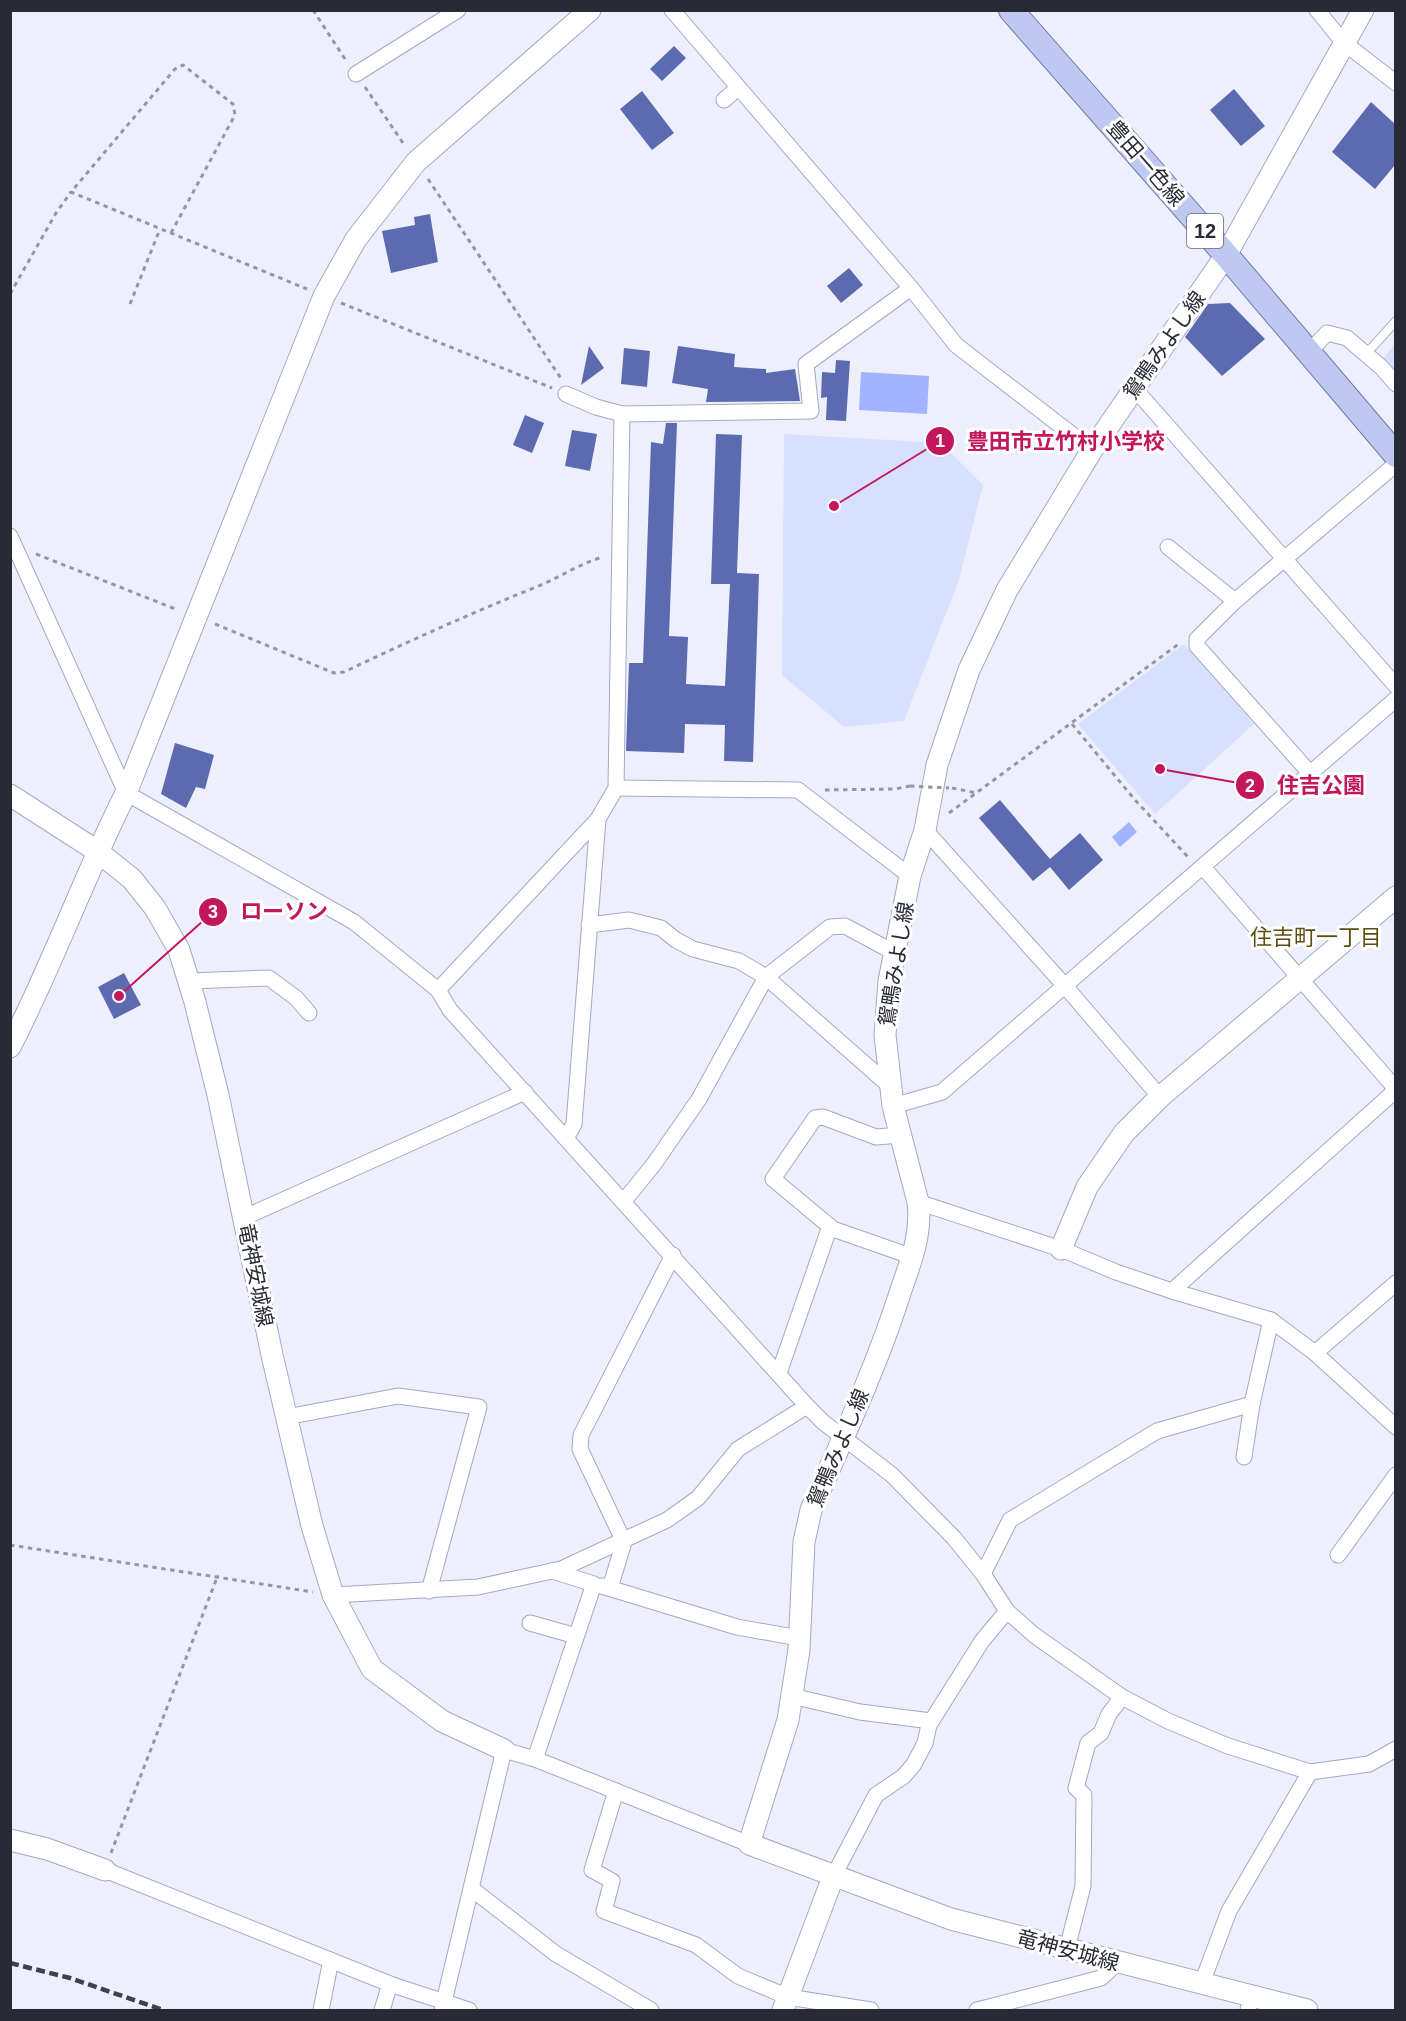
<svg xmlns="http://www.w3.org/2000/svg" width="1406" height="2021" font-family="Helvetica,'Noto Sans JP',sans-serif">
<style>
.green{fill:#d7e0ff}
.water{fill:#a2b4ff}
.building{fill:#5c6aaf}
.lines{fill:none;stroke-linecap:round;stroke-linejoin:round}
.lane-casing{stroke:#a1a9c4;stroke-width:10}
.street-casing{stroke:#a1a9c4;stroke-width:17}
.secondary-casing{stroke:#a1a9c4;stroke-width:23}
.primary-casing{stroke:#6e79a9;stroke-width:26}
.path{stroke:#9598a4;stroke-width:3;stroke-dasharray:4.5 4.5;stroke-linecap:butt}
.lane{stroke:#fff;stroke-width:8}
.street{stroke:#fff;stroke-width:15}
.secondary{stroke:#fff;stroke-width:21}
.primary{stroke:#bec8f1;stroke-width:24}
.rail{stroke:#3e404b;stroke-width:4.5;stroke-dasharray:9 4.5;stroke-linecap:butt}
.path-bridge{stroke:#9598a4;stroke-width:3;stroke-dasharray:4.5 4.5;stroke-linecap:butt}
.labels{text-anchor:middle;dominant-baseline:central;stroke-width:6;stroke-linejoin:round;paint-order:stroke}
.shield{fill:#fff;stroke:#686a72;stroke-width:1.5}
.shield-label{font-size:20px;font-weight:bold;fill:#282a35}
.street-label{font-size:21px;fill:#282a35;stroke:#fff}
.neighbourhood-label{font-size:22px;fill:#5e4d0f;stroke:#fff}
.leader{fill:none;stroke:#c2185b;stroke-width:2}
.callout-dot{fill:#c2185b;stroke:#fff;stroke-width:2}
.mark-label{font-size:18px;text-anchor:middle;font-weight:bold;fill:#fff}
.callout-label{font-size:22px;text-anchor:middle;font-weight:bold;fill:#c2185b;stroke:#fff;stroke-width:6;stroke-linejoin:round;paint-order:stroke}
</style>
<rect width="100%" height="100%" fill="#edf0fc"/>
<!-- green -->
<g class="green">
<polygon points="1395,344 1395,375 1382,360"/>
<polygon points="784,434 941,443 983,485 959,580 904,721 844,727 782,675"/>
<polygon points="1184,644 1254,724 1155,814 1078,724"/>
</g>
<!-- water -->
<g class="water">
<polygon points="861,372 929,376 927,414 859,410"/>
<polygon points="1129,822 1137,832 1120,847 1112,837"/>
</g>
<!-- building -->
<g class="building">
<polygon points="674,46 686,58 662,81 650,69"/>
<polygon points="1234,89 1265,126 1241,146 1210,110"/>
<polygon points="642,91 674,133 652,150 620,109"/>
<polygon points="1371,102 1395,124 1395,165 1375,189 1332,152"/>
<polygon points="430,214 438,262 391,273 382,231 415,225 414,217"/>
<polygon points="849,268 863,285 841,303 827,286"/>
<polygon points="1230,303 1265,339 1222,376 1185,337 1208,304"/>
<polygon points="589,346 604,368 581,385"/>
<polygon points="678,346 735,354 734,367 766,369 766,373 795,369 800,401 706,402 708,389 672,383"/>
<polygon points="624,348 650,351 647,387 621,384"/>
<polygon points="836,360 850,361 846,421 826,420 827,397 821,398 822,372 835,373"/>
<polygon points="525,415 544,423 532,453 513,445"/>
<polygon points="666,423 677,423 669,636 688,637 686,684 725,686 730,584 711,584 716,434 742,435 737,573 759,574 753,762 724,761 725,725 685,724 684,753 626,751 629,663 643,663 651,442 663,444"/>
<polygon points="572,430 597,434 590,471 565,466"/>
<polygon points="175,743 214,755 205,789 196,787 186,808 161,794"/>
<polygon points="1000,800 1050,859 1080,833 1103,860 1069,890 1050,867 1033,881 979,818"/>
<polygon points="124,973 141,1005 114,1019 98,987"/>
</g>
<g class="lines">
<defs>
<polyline id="lane" points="1366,354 1396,321"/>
<g id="street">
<polyline points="672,10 911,288 956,345 1092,450"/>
<polyline points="1317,10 1343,42 1396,83"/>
<polyline points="356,74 458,10"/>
<polyline points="724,100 738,88"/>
<polyline points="1309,352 1327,333 1347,338 1381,367 1396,384"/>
<polyline points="1134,388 1396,686"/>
<polyline points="566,394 596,407 622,414 811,411 806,364 911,288"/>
<polyline points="10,536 126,793 354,922 438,990 450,1010 807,1406 823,1422 892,1475 954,1538 983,1574 1007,1611 1034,1635 1122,1697 1168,1721 1228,1746 1310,1772 1369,1764 1396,1749"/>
<polyline points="1168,547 1235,601"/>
<polyline points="1309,772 1197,646 1197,639 1235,601 1396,464"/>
<polyline points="616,788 798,790 910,876"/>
<polyline points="925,830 1065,986 1160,1097"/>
<polyline points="1203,867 1396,1089"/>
<polyline points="589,925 629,920 661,928 676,940 693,949 739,961 766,977 891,1087"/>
<polyline points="189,981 269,978 296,998 309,1013"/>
<polyline points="438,990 598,819 616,788 622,414"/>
<polyline points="893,1106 942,1092 1396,699"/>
<polyline points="901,1135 876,1137 823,1117 815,1118 773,1179 833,1229 913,1257"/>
<polyline points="567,1137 574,1124 598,819"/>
<polyline points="624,1201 654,1164 699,1099 766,977 830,927 845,926 895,953"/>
<polyline points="918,1202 1061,1249 1116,1272 1172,1291 1271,1320 1315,1353 1396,1427"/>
<polyline points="245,1217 525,1092"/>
<polyline points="1172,1291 1396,1090"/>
<polyline points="1315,1353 1396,1283"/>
<polyline points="779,1373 830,1226"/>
<polyline points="286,1417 398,1396 479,1407 429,1591"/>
<polyline points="1244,1457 1252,1404 1271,1320"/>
<polyline points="1338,1555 1396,1475"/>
<polyline points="983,1574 1010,1520 1157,1431 1252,1404"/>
<polyline points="602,1586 737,1627 799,1638"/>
<polyline points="610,1588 624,1542 580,1449 581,1435 673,1255"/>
<polyline points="333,1595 478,1587 561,1569 667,1520 698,1498 738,1449 807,1406"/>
<polyline points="530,1623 576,1636"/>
<polyline points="792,1696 860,1712 931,1721"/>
<polyline points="535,1759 594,1584 552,1571"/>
<polyline points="616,1791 592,1870 612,1881 604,1911 696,1945 738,1976 788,1997 871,2010"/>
<polyline points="105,1870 390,1984 469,2010"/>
<polyline points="833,1877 876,1795 904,1776 914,1764 925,1743 929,1725 982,1641 1007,1611"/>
<polyline points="472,1889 556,1954 651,2010"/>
<polyline points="1067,1949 1083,1886 1084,1795 1076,1788 1088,1743 1101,1733 1109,1714 1122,1697"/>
<polyline points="1202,1983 1229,1911 1310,1772"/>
<polyline points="321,2010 331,1960"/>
<polyline points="382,2010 390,1984"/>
<polyline points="442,2010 504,1750 535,1759 749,1844"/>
<polyline points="977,2010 1101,1978 1117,1963"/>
<polyline points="1248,2010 1251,1996"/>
</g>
<g id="secondary">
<polyline points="10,795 97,851 132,879 155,908 179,950 195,1002 218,1095 272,1355 312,1526 333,1595 372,1669 442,1721 504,1750"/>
<path d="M10 1047C53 964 84 876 126 793L324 296 356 239 416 162 590 10"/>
<polyline points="1061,1249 1087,1187 1124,1133 1160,1097 1396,897"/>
<polyline points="10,1840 47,1849 105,1870"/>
<polyline points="783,2010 833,1877"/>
<path d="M1307 2010 951 1919 749 1844 788 1720 799 1650 804 1542 811 1510C843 1438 877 1366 901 1290 911 1261 922 1234 918 1202L893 1106 885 1035 889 981 910 876 925 830 937 765 969 670 1007 590 1092 450 1226 255 1363 10"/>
</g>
<polyline id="primary" points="1011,10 1226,255 1396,455"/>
</defs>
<!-- lane casing -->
<use href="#lane" class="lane-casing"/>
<!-- street casing -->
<use href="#street" class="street-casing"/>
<!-- secondary casing -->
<use href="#secondary" class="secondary-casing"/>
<!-- primary casing -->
<use href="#primary" class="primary-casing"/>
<!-- path -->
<g class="path">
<polyline points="313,10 347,62"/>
<polyline points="365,87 405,146"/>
<polyline points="428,179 562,380"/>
<polyline points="171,233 235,115 233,104 183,65 175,69 71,192 307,289"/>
<polyline points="10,294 56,213 71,192"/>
<polyline points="341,303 552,388"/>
<polyline points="130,304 160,229"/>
<polyline points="36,554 178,610"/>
<path d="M215 624 334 673 344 672C409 641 474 612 541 585 562 576 581 563 603 557"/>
<polyline points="1072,724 1135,800 1189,858"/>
<polyline points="952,788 977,793"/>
<polyline points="825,790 895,789 910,786"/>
<polyline points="949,813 1180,643"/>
<polyline points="10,1545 313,1592"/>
<polyline points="111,1853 218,1575"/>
</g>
<!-- lane -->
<use href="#lane" class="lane"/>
<!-- street -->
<use href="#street" class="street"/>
<!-- secondary -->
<use href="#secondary" class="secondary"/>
<!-- primary -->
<use href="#primary" class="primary"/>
<!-- rail -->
<polyline class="rail" points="10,1963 70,1978 163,2010"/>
<!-- path-bridge -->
<polyline class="path-bridge" points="910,786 949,788"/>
</g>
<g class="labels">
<!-- shield labels -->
<rect class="shield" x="1187" y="214" width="36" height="34" rx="4.5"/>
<g class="shield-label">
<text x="1205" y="231">12</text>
</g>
<!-- street labels -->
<g class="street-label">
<text transform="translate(1146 163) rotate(49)">豊田一色線</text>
<text transform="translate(1164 345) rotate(-55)">鴛鴨みよし線</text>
<text transform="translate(896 964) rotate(-81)">鴛鴨みよし線</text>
<text transform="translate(256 1275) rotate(79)">竜神安城線</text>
<text transform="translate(838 1448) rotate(-67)">鴛鴨みよし線</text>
<text transform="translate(1068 1950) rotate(15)">竜神安城線</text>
</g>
<!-- neighbourhood labels -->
<g class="neighbourhood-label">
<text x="1316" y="937">住吉町一丁目</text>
</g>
</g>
<!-- callouts -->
<path class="leader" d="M834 506L940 441M1160 769L1250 785M119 996L213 912"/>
<g class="callout-dot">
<circle cx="834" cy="506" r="6"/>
<circle cx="1160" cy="769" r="6"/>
<circle cx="119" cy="996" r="6"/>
<circle cx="940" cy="441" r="15"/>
<circle cx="1250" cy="785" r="15"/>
<circle cx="213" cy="912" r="15"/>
</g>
<g class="mark-label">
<text x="940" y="447">1</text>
<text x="1250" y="792">2</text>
<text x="213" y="918">3</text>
</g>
<g class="callout-label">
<text x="1066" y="449">豊田市立竹村小学校</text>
<text x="1321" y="793">住吉公園</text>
<text x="284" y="919">ローソン</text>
</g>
<!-- border -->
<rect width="1406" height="2021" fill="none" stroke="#282a35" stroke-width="24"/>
</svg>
